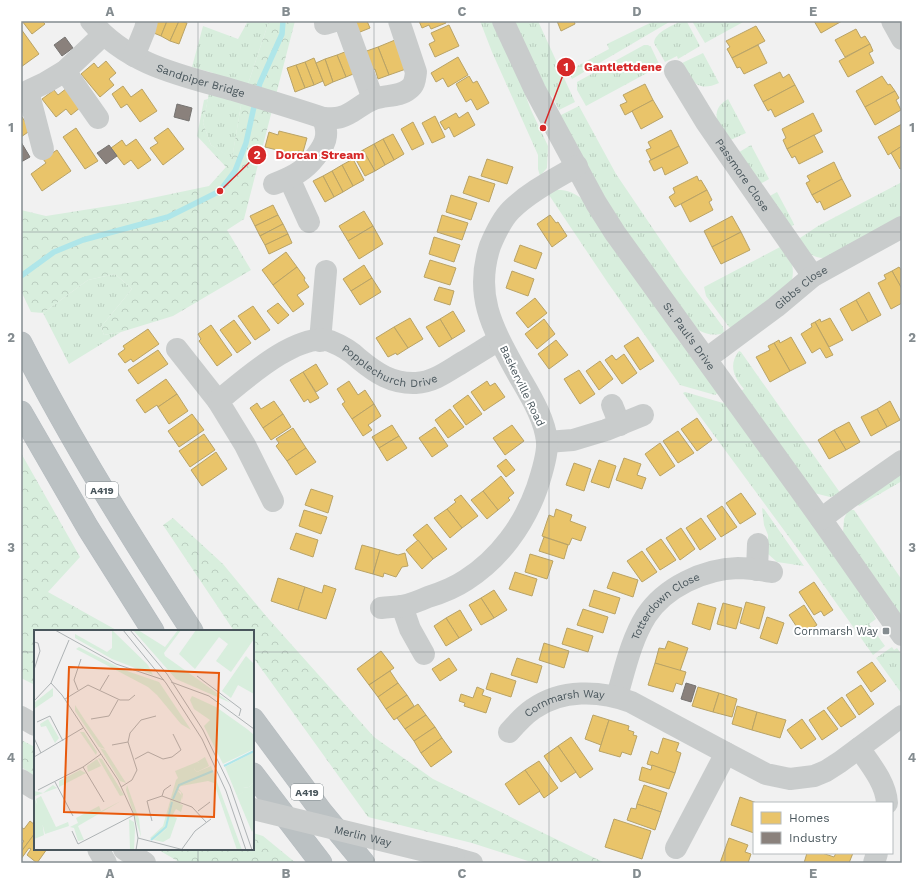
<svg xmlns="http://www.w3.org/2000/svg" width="923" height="884" font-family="'Work Sans',sans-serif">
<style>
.grass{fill:url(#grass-tufts)}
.forest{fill:url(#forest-crowns)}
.homes{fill:#e9c46a;stroke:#b9a366}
.industry{fill:#8a817c;stroke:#767472}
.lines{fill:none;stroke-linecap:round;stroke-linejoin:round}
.stream{stroke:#afe6e9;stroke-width:5.5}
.highway-casing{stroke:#b6bcc0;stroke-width:23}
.minor{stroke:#c9cccc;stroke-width:22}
.highway{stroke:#bbc1c3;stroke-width:22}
.minor-bridge{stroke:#c9cccc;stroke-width:22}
.grid{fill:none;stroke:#848c90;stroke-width:1;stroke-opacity:0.55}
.poi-dot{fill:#848c90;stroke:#fff;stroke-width:1.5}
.labels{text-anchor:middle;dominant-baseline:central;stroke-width:4;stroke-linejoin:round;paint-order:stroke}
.shield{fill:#fff;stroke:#80898d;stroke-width:1}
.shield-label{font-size:10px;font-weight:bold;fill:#49565c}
.street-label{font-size:11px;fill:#49565c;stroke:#fff}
.poi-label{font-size:11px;fill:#49565c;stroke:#fff;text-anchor:end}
.inset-river{fill:none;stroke:#afe6e9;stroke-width:2}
.inset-road{fill:none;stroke:#aeb3b5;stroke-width:1}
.view{fill:#e8590c;fill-opacity:0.15;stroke:#e8590c;stroke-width:2}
.inset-edge{fill:none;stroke:#49565c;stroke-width:2}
.leader{fill:none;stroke:#d62828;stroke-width:1.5}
.callout-dot{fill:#d62828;stroke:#fff;stroke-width:1.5}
.mark-label{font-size:12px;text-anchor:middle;font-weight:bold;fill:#fff}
.callout-label{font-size:12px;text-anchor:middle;font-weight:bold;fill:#d62828;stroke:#fff;stroke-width:4;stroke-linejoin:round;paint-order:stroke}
.neatline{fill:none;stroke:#848c90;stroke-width:1.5}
.grid-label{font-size:13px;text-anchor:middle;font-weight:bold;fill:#848c90}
</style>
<defs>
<pattern id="grass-tufts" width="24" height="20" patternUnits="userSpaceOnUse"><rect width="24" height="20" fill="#d8eedd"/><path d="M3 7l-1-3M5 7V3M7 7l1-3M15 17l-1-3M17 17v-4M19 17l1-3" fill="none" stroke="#bbcec0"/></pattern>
<pattern id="forest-crowns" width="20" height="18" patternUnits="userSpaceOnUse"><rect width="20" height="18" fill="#d8eedd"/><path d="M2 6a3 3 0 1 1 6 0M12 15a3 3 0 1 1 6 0" fill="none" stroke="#bbcec0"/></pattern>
</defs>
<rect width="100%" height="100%" fill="#f1f1f1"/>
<!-- grass -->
<g class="grass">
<polygon points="248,21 269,21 241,105 232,159 211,145 203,123 213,73 192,67 203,26 238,39"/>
<polygon points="480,21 492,21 521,83 531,110 548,146 547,168 540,176 538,169 538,155 492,52"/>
<polygon points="514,21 538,21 575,102 559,110 552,96 548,93"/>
<polygon points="654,21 671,21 572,79 568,71 609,49 607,44"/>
<path d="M681 21 687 22 700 46 678 59 677 56 665 62 654 43C655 32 672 26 681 21Z"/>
<polygon points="692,21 745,21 705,43"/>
<polygon points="644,45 648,45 651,47 660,66 586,106 577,90 577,82"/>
<path d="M703 53 719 83C697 93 691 80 680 64Z"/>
<path d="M728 99 746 133 726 142C719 127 708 110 728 99Z"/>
<path d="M579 106 616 174 683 273 723 327 724 333C712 337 702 333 692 326L630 239 557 117Z"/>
<polygon points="751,145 769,179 760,184 736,154"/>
<path d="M902 182V218L824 258C811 258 804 249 797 240L818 226Z"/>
<path d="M554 190C566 189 574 193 584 200L719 392 715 395 680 385 608 283 547 192Z"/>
<polygon points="777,192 793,222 794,225 789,227 768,197"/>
<path d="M782 246C790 259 795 264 792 280L733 329 729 327 706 296 704 287Z"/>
<polygon points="115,274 132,289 101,327 104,335 121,332 69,364 43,313 88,280"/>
<path d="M739 351 741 352 841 494 830 497 814 493 739 392 744 389C734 377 728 365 739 351Z"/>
<polygon points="685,392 723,403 726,402 866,600 876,619 869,624 885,646 873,655 803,556 683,393"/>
<polygon points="902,470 902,481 859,506 856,503"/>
<polygon points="762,508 764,509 804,566 777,562 768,554 768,535 764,525"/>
<polygon points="848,510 854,510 902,580 902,621 843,533 844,519"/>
<polygon points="892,647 894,650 897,648 902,655 902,694 876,658"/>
</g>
<!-- forest -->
<g class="forest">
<polygon points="269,21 295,21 244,219 227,230 251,270 173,316 121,332 104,335 101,327 132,289 115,274 88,280 43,313 31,312 21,291 21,210 46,216 128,203 209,186 226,167 197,136 204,100 208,99 203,123 211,145 232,158 241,105"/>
<polygon points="21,453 80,557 48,592 118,631 35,631 35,685 21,678"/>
<polygon points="173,518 223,564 266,616 374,737 433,779 605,863 534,863 472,843 368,817 253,657 253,631 234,631 163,525"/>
<polygon points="21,740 35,747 35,776 21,767"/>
<polygon points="253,833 263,836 296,863 181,863 157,849 253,849"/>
</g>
<!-- homes -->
<g class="homes">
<polygon points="22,21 42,21 45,24 32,34"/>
<polygon points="154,21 167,21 161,36 149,31"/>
<polygon points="167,21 179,21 170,41 161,36"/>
<polygon points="179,21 187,23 179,44 170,41"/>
<polygon points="351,21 367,21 370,28 355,34"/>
<polygon points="419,21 445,21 446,23 431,29 429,25 422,28"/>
<polygon points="557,21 574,21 575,24 561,31"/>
<polygon points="814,21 842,21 821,33"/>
<polygon points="449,25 459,46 435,57 429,44 435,41 431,33"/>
<polygon points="756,26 765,41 732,58 727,49 730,47 726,41"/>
<polygon points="21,29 39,54 21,67"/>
<polygon points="856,29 861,38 865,36 870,44 845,57 835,40"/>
<polygon points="395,40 406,69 389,75 378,47"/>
<polygon points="870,44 873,51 869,53 874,63 848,77 839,61"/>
<polygon points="758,45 767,63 744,74 740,67 737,68 732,58"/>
<polygon points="378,47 389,75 378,79 375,69 368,72 361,53"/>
<polygon points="350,50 358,72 346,77 337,55"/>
<polygon points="337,55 346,77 333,82 325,59"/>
<polygon points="458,57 468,75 448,87 443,78 436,82 431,73"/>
<polygon points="314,58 323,81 314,85 305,62"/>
<polygon points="325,59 333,82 325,86 316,63"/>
<polygon points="106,61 116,73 109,79 114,85 100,97 81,74 94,63 98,68"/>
<polygon points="305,62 314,85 305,88 296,65"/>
<polygon points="296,65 305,88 295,92 287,68"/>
<polygon points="780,72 783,78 789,74 795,85 763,102 754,85"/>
<polygon points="469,76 473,83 477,81 489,103 477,110 471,99 466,102 456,84"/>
<polygon points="882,76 888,85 890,84 895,91 865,107 856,91"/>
<polygon points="645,84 653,100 625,115 620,105 627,102 623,95"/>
<polygon points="795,85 804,102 775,117 771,109 768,111 763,102"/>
<polygon points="123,86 131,97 142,89 157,111 140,122 127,104 121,108 112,94"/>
<polygon points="67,88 81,107 71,115 66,109 56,117 42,99 54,90 58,95"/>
<polygon points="895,91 899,98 896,100 901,110 875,125 865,107"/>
<polygon points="653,100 663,117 641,129 632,111"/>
<polygon points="468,112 475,125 454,137 449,127 445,130 440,122 456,113 459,118"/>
<polygon points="813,113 822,131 787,149 783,140 786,138 782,129"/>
<polygon points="435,116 445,137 432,143 422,123"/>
<polygon points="22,117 31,130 21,137 21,118"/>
<polygon points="413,122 424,144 412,150 401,129"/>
<polygon points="902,124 902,146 888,155 878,137"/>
<polygon points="76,128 98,161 85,169 63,137"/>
<polygon points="168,128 184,149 163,165 150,148 158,143 154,138"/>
<polygon points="671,130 679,146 651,160 646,150 651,148 648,142"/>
<polygon points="279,131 307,138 303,152 298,151 297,155 265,147 269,132 278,135"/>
<polygon points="393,134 404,154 394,160 383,139"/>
<polygon points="814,135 823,152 799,164 795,156 792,158 787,149"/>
<polygon points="136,139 151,160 138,169 131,160 124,165 111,148 122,140 126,146"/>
<polygon points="383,139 394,160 385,165 374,144"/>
<polygon points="374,144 385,165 375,171 363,150"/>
<polygon points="679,146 688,163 665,175 662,167 654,171 649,161"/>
<polygon points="902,146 902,168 900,169 891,153"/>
<polygon points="57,150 71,171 42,191 31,174 46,163 43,159"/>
<polygon points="363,150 375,171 365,176 354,156"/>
<polygon points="353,159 364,180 353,186 342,165"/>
<polygon points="487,159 513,167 507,184 481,176"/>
<polygon points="834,162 842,179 812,195 806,183 810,181 807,176"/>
<polygon points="342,165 353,186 343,192 332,171"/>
<polygon points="332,171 343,192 334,197 323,176"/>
<polygon points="323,176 334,197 325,202 313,181"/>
<polygon points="469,176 495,184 489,202 463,193"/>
<polygon points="697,176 699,181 701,180 707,190 675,207 669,197 675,193 673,188"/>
<polygon points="842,179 851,196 824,210 820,201 817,203 812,195"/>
<polygon points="707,190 712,200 709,202 713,210 690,222 681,204"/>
<polygon points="451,195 477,203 471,220 446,212"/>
<polygon points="273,205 278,215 255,226 250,216"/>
<polygon points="364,211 373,226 348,241 339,226"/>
<polygon points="278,215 283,224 260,236 255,226"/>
<polygon points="442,215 468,223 462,240 437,232"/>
<polygon points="550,215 556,223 558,222 567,236 552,247 537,224"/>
<polygon points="732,216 741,232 712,247 704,231"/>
<polygon points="283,224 288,234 265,245 260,236"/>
<polygon points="373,226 383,244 359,259 348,241"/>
<polygon points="741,232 750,250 721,264 712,247"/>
<polygon points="288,234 292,243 269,254 265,245"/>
<polygon points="434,237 460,245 454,262 429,254"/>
<polygon points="520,245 542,253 536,269 514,261"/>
<polygon points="286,252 297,267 273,285 262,270"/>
<polygon points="430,260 456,268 450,285 424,277"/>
<polygon points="364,265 372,278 351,291 343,279"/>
<polygon points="297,267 305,278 304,280 309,287 297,295 304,304 293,312 273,285"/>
<polygon points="899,267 902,271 902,289 892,271"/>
<polygon points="512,271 534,279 528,296 506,288"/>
<polygon points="892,271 902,289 902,303 891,309 878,283 886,279 884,275"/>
<polygon points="372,278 381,292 360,305 351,291"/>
<polygon points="439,287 454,291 450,305 434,300"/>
<polygon points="869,292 881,315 868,322 856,300"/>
<polygon points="535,298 547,313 528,328 516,313"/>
<polygon points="856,300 868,322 852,331 840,309"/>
<polygon points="278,303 289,315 278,324 267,311"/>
<polygon points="253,306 270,330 255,340 238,316"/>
<polygon points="453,311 465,331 452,339 440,319"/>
<polygon points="410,318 423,339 408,348 394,327"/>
<polygon points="830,318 843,340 829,347 815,322 820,319 821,322"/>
<polygon points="440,319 452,339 439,347 426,327"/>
<polygon points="544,319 555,334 537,349 525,334"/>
<polygon points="234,320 251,343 237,353 220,330"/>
<polygon points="815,322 833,355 826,358 820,348 812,353 801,334 812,327 811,324"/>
<polygon points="211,325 232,355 217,366 199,341 201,339 198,334"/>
<polygon points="394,327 408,348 397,355 396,353 388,357 376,338"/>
<polygon points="148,329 159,344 133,362 131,359 125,363 118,354 125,349 123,346"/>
<polygon points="638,337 654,361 640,370 624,346"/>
<polygon points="791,337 806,363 790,371 774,343 779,340 780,343"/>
<polygon points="556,340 568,355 549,369 538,354"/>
<polygon points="774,343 790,371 770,382 756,357 770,350 768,346"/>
<polygon points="158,350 168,364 138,384 128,370"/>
<polygon points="624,354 637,373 622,384 605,360 612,355 616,360"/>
<polygon points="600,361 613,379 599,390 586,371"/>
<polygon points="316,364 328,384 316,392 303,372"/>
<polygon points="579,370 595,394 580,404 564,379"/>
<polygon points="303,372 319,398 310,403 308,399 304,402 290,380"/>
<polygon points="166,379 177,394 158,407 157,405 145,413 136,400"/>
<polygon points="349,381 358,395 365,390 374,404 352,419 342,404 345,402 337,389"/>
<polygon points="487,381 490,386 495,383 505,397 484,411 471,392"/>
<polygon points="177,394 188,411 169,424 158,407"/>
<polygon points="468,395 482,414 466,425 453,406"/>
<polygon points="274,401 283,414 263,428 250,408 257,403 261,409"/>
<polygon points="890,401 900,420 887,427 877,409"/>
<polygon points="374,404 381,416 368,425 372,430 363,436 352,419"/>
<polygon points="450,409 464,427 448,438 435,420"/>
<polygon points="877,409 887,427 871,436 861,417"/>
<polygon points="192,414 204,430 179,447 168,431"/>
<polygon points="283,414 291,427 271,440 263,428"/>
<polygon points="697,418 712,440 697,451 681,429"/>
<polygon points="849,422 860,442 846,450 834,430"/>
<polygon points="392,425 399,436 379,448 372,437"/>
<polygon points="512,425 524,441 505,455 493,438"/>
<polygon points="435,427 448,446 432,457 419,438"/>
<polygon points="293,428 306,448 287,461 276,446 279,443 276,439"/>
<polygon points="834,430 846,450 829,459 818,440"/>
<polygon points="678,431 694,453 678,463 663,441"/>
<polygon points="204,434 215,450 190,467 179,451"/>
<polygon points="399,436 407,448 387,461 379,448"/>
<polygon points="660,443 675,466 660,476 645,454"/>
<polygon points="306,448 316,462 296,475 287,461"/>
<polygon points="216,452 227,469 202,486 191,470"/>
<polygon points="624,458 641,464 637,475 646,478 642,489 616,480"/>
<polygon points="506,459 515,470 506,477 497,466"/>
<polygon points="599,460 616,466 609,488 591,482"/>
<polygon points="574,463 591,469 584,491 566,485"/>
<polygon points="501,476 514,493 508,498 510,500 498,510 483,491"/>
<polygon points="311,489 333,496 328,513 305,505"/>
<polygon points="483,491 498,510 487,519 471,500"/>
<polygon points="741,493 756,514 740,524 726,503"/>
<polygon points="461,495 478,516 462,528 447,509 456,502 454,500"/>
<polygon points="722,506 737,527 721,537 707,516"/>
<polygon points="447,509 462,528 450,538 434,518"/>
<polygon points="556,509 572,515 570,521 586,527 581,541 572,538 569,545 542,536 549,515 554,517"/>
<polygon points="304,510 327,517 321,534 299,526"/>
<polygon points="701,518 716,539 700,550 686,528"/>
<polygon points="427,524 447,549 433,559 413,535"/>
<polygon points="681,528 695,549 680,560 666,538"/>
<polygon points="296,533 318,540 313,557 290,549"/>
<polygon points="544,537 568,545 564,559 539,551"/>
<polygon points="661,539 676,560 660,570 646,549"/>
<polygon points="418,540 433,559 422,569 406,550"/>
<polygon points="362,545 380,550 373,574 355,569"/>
<polygon points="380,550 398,555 405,553 408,566 402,567 396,577 384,573 383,577 373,574"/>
<polygon points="642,551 657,572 642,582 627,561"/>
<polygon points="530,554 553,561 547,579 525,572"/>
<polygon points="515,572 537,579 532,596 509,589"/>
<polygon points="613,572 638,580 633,597 607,588"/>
<polygon points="278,578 305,587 298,610 271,601"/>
<polygon points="814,582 833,610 824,616 821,611 814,615 799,592"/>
<polygon points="324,585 336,589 326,619 298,610 305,587 322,593"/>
<polygon points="494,590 507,610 494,618 481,598"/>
<polygon points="594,590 620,598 615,614 589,606"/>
<polygon points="481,598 494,618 481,625 469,605"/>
<polygon points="746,602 765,607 759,629 740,623"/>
<polygon points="698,603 716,608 710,630 692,624"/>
<polygon points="723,603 742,608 736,629 717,624"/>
<polygon points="804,605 817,625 802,635 789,615"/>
<polygon points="583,609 608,617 603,633 577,625"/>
<polygon points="460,610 472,630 459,638 446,618"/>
<polygon points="767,617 784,623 777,644 760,638"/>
<polygon points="446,618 459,638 446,646 434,626"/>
<polygon points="567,628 593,636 588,652 562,644"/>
<polygon points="668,641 688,648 680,671 655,663 659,648 665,649"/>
<polygon points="544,643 569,651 564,668 539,660"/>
<polygon points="381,651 394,668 369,685 357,669"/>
<polygon points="449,658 457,670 440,681 432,669"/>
<polygon points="517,658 542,666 537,683 511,675"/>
<polygon points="872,662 886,681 871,692 857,672"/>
<polygon points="655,663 686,672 682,685 676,683 673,692 648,685"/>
<polygon points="390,671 398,683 378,697 369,685"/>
<polygon points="491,673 516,681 511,697 486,689"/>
<polygon points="398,683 407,695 386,709 378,697"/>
<polygon points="861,685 874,704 859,715 846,695"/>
<polygon points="477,687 484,690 482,695 491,698 486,713 464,706 465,703 459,701 461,694 473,698"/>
<polygon points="698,687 719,693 713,712 692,706"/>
<polygon points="719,693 737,699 732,717 713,712"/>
<polygon points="407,695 414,706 394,720 386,709"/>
<polygon points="842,697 856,717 841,727 827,708"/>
<polygon points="418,704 426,715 405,729 397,718"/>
<polygon points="737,706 757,712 752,730 732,724"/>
<polygon points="824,710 838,729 822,740 809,720"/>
<polygon points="757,712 786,720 780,738 752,730"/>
<polygon points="426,715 435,727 414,741 405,729"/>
<polygon points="593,715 609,720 601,745 585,739"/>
<polygon points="802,719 816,739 801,749 787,730"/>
<polygon points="609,720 629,726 628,730 634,732 633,735 637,736 631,755 622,752 620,757 599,751"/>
<polygon points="435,727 442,738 421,753 414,741"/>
<polygon points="571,737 593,769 580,778 558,746"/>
<polygon points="442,738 452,752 431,767 421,753"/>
<polygon points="663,738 679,743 676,751 681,753 675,773 647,764 651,751 658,754"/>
<polygon points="558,746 576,772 561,782 544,756"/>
<polygon points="539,761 558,788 544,798 525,770"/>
<polygon points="652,765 675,773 669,789 639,780 642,767 651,770"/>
<polygon points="525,770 540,791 519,805 505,784"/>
<polygon points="644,785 667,793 661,812 637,804"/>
<polygon points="740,797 757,803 754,803 754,833 731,825"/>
<polygon points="637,804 661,812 655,830 627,820 631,808 636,809"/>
<polygon points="614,819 651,831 642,859 605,847"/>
<polygon points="30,821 35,825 35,833 21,852 21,845 24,841 21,839 21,827 24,829"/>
<polygon points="35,833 35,849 47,849 37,863 27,855 31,849 29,848 21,859 21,852"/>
<polygon points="729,838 748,845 745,852 751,854 748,863 720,863"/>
<polygon points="807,853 822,853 834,857 836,853 853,853 849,863 804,863"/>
</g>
<!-- industry -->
<g class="industry">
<polygon points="65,37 73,48 62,56 54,45"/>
<polygon points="177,104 192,108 189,121 174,117"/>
<polygon points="21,142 30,157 21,162"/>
<polygon points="109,145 117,156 106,164 97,153"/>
<polygon points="686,683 696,686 691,702 681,699"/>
</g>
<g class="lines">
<!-- stream -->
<g class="stream">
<polyline points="257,93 260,83 282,34 283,21"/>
<polyline points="21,276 54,252 83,240 168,217 220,191 235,171 246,143 255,102"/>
</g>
<defs>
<g id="highway">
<path d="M21 343C72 443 131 537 192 631"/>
<polyline points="21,412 88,528 153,631"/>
<polyline points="253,719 321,811 364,863"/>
<polyline points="253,774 321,863"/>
</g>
</defs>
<!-- highway casing -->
<use href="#highway" class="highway-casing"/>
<!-- minor -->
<g class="minor">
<path id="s1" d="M91 21C128 65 180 75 233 90 263 99 293 108 323 118"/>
<polyline points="343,21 346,25 373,99"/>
<path id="s2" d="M503 21 535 90 596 203 615 233 821 519 902 635"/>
<polyline points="892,21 902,39"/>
<polyline points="325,24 335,21"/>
<polyline points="134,56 145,29 147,21"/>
<polyline points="65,71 98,118"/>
<path id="s3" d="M675 71 706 122 728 154 813 276"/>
<polyline points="43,149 28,91 45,83 65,71 103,35"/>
<polyline points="289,178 309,222"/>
<path d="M274 184C282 181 292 177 299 172 309 166 325 148 326 136 327 129 325 124 323 118 329 118 335 119 341 117 353 114 362 103 374 99 385 95 400 97 409 89 415 85 415 79 416 72L399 21"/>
<polyline points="320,341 326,271"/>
<polyline points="177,349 218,401"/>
<path id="s4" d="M706 359 776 307 813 276 902 227"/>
<polyline points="612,405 620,425"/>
<polyline points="547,442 573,440 606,430 643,415"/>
<path id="s5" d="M273 501 245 445 218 401C242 382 297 331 330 341 340 345 351 351 359 359 376 373 392 384 416 383 434 382 448 371 463 362 475 355 487 347 499 340"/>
<polyline points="821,519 849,498 902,461"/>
<polyline points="757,570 758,544"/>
<polyline points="402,606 410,629 424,654"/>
<path d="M381 608C388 607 395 607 402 606 411 604 419 601 428 597 441 593 454 588 466 580 499 559 524 525 537 488 541 476 548 452 547 441 544 415 527 391 515 369 492 327 474 295 490 246 495 234 502 219 511 210 529 192 555 179 577 166"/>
<path id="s6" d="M617 696C625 669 631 640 646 616 665 587 704 569 738 568 749 568 761 570 772 572"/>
<polyline points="21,717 35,725"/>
<path id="s7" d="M509 732C516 724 524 715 533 709 561 689 600 690 631 702L726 753 766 774 790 779 814 776 826 771 840 762 902 716"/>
<path d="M859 748C870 764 886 783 887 803"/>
<polyline points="21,780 35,789"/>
<polyline points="676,848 726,753"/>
<polyline points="98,849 106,863"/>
<polyline points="124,849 145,863"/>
<polyline points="454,858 472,863"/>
<polyline points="874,863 877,853"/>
</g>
<!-- highway -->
<use href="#highway" class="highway"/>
<!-- minor-bridge -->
<path class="minor-bridge" id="s8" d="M253 809 454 858"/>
</g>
<!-- grid -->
<path class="grid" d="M198 21V631M374 21V863M549 21V863M725 21V863M21 232H902M21 442H902M21 652H35M253 652H902M198 849V863"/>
<!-- markers -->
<rect class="poi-dot" x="882" y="627" width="8" height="8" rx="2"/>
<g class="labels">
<!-- shield labels -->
<g class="shield">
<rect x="86" y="482" width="32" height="16" rx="3"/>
<rect x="291" y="784" width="32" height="16" rx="3"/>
</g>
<g class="shield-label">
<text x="102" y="490">A419</text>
<text x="307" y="792">A419</text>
</g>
<!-- street labels -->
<g class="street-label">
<text stroke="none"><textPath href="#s1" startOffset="127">Sandpiper Bridge</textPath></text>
<text stroke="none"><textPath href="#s3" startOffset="124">Passmore Close</textPath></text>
<text stroke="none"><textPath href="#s4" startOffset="119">Gibbs Close</textPath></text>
<text stroke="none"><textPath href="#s2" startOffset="367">St. Paul's Drive</textPath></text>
<text stroke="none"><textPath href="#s5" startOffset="312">Popplechurch Drive</textPath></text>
<text transform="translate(522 386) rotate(64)">Baskerville Road</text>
<text stroke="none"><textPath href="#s6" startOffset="106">Totterdown Close</textPath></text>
<text stroke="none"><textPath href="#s7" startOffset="66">Cornmarsh Way</textPath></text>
<text stroke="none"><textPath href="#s8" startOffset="113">Merlin Way</textPath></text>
</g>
<!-- poi labels -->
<g class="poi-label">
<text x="878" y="631">Cornmarsh Way</text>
</g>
</g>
<!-- overview -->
<g transform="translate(34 630)">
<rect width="220" height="220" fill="#f1f1f1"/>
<path d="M162 0H220V9L197 42 182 31 194 14 185 7 161 39 145 24ZM212 26 220 34V64L204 55 197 68 188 61ZM19 58V66L0 79V73ZM41 75 52 92 71 119 65 117 41 81ZM14 89 25 108 21 113 12 96 7 97 6 94ZM46 102H50L63 122 62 125ZM66 118 71 120 92 153 86 151ZM171 127 175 136 163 142 160 139 165 132H163ZM64 128 68 129 90 165 86 166ZM63 129 67 136 54 142 53 136ZM46 140 52 143 25 157V151ZM220 152V197L218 202 203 166 209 162V158L215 157ZM19 155 23 158 1 166 0 161 9 163ZM93 155 105 189 107 207 92 160ZM143 160 148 166 146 174 149 175 147 182 142 179 138 186 135 185ZM7 166 22 197 34 192 35 196 11 204 2 169ZM0 167 7 183 10 205 0 209ZM87 171 44 196 50 210 44 211 40 198 36 197ZM65 176 67 181 44 193 42 188ZM135 185 143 188 136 208 129 212 120 210 132 199ZM95 189 100 192 101 199 100 220H96Z" fill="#d8eedd"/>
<path d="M78 0 114 35 119 45 78 29 41 8V4L73 22 78 18ZM99 0H104L131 17 144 0H147L130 23 131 26 197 73 142 49ZM45 17 90 40 125 52 157 100 147 94 123 65 114 57 42 19ZM158 66 182 77 213 99 220 105V119L189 134 170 96 176 90 160 79 156 70ZM220 122V152L215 157 209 158 210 162 203 166 191 137ZM163 132 166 133 160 139 163 142 177 136 208 220H203L180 153 174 151 147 156 144 158 149 164 148 170 147 162 143 160 132 199 120 210 116 208 129 196 142 150 144 148 141 141Z" fill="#d8eedd"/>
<path class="inset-river" d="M190 136 220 121M139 169 145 155 179 141M117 210 132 197 138 172"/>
<path class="inset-road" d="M21 0 82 34 130 50M89 0 132 53 168 109 192 161 212 220M96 0 133 44 169 100 196 156 218 220M0 12 4 13 6 21 0 40M163 46 207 79 205 86M137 52 175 66 220 99M17 53 28 65 84 150 100 185 104 208 102 220M44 60 40 50 47 29M66 60 75 45M31 69 54 55 86 70H95L101 65M0 71 17 53 35 10M57 89 75 86 84 70M3 92 16 86 29 111M0 108 7 123M78 115 94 112M0 127 49 98M101 129 114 122 129 129 138 127 147 120 139 104M49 137 70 172M21 152 39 186M87 157 98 150 103 140 94 112 96 103 107 90 122 86M4 160 49 137 67 124M128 166 158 177 172 192M164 181 176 172M118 191 113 171 128 166 130 160 137 155M38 201 44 214 100 185M104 208 150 220M148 219 161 201 177 189"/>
<path class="view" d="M35 37 185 43 180 187 30 182Z"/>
<rect width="220" height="220" class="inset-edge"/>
</g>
<!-- callouts -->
<path class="leader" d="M543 128L566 67M220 191L257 155"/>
<g class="callout-dot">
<circle cx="543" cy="128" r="4"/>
<circle cx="220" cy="191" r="4"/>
<circle cx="566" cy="67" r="10"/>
<circle cx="257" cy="155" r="10"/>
</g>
<g class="mark-label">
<text x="566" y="71">1</text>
<text x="257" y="159">2</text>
</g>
<g class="callout-label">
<text x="623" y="71">Gantlettdene</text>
<text x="320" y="159">Dorcan Stream</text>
</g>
<!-- border -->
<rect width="923" height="884" fill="none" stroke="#ffffff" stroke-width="44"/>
<!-- legend -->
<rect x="753" y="802" width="140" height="52" fill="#ffffff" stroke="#b6bbbe"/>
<rect x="761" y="812" width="20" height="12" fill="#e9c46a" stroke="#b6bbbe"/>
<text x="789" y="822" font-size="12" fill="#49565c">Homes</text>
<rect x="761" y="832" width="20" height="12" fill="#8a817c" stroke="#b6bbbe"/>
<text x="789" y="842" font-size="12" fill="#49565c">Industry</text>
<rect x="22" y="22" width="879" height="840" class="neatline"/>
<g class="grid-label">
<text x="110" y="16">A</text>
<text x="286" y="16">B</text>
<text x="462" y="16">C</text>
<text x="637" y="16">D</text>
<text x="813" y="16">E</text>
<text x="11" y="132">1</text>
<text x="912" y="132">1</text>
<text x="11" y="342">2</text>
<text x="912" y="342">2</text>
<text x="11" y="552">3</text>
<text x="912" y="552">3</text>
<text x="11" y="762">4</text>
<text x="912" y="762">4</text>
<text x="110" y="878">A</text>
<text x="286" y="878">B</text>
<text x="462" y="878">C</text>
<text x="637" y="878">D</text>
<text x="813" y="878">E</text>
</g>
</svg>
